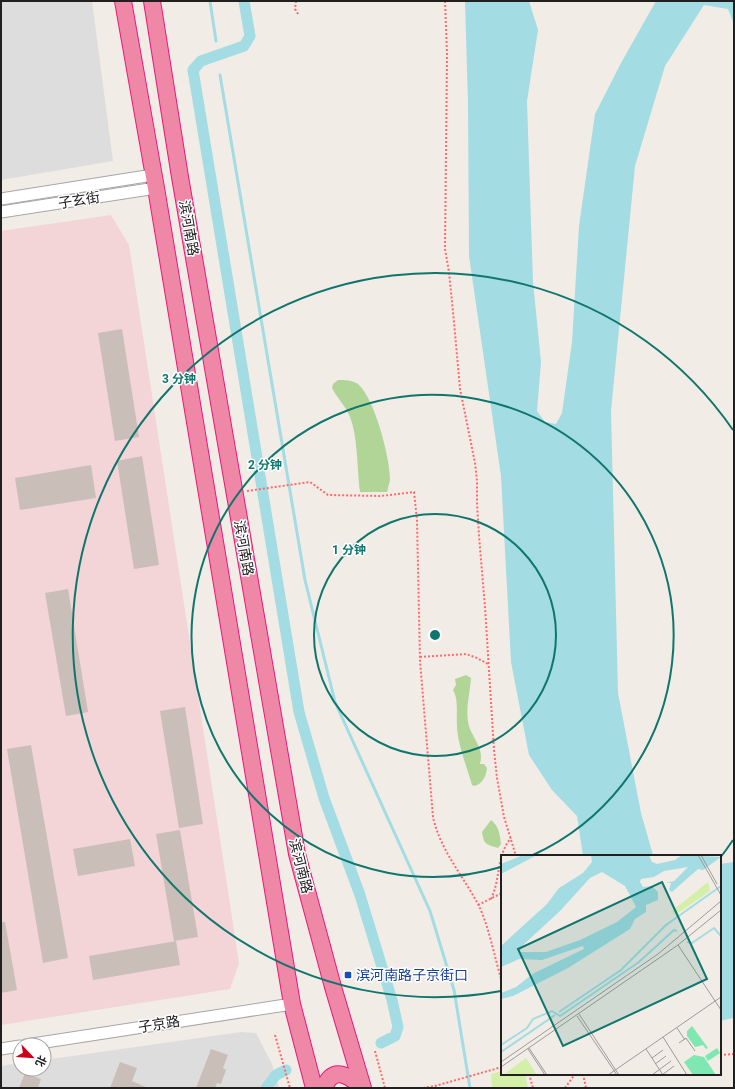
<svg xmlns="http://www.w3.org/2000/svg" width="735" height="1089" font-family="Roboto,'Noto Sans SC',sans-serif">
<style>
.residential{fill:#dedddd}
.commercial{fill:#f3d4d7}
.grass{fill:#d4efa8}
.forest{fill:#b1d497}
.water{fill:#a3dce3}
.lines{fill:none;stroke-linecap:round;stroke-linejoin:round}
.stream{stroke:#a3dce3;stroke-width:3}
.canal{stroke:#a3dce3;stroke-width:11}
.building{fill:#cabeb9}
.minor-casing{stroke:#a7a7a7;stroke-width:13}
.highway-casing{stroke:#ea187a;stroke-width:18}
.path{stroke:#ff6a6c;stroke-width:2;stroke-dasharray:2 2;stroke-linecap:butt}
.minor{stroke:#fff;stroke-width:11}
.highway{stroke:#ef88a7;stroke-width:16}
.ring{fill:none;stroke:#0f766e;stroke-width:2}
.transit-dot{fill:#1a4fb4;stroke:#fff;stroke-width:1.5}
.labels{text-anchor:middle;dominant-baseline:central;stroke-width:3;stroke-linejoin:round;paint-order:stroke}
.street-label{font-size:14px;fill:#202020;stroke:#fff}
.transit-label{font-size:14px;fill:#164399;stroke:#fff;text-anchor:start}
.inset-river{fill:none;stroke:#a3dce3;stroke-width:2}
.inset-road{fill:none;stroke:#9e9a97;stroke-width:1}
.view{fill:#0f766e;fill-opacity:0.15;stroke:#0f766e;stroke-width:2}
.inset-edge{fill:none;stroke:#202020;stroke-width:2}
.centre{fill:#0f766e;stroke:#fff;stroke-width:2}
.ring-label{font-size:12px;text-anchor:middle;font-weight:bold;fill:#0f766e;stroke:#fff;stroke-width:3;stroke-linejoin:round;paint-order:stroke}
</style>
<rect width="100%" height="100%" fill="#f2ece6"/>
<!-- residential -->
<g class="residential">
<polygon points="1,1 92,1 113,161 1,180"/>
<polygon points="241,1032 256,1033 272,1064 279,1088 1,1088 1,1066 20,1063 20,1069 44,1069 44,1060"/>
</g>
<!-- commercial -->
<polygon class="commercial" points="111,215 129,245 239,963 230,989 1,1025 1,231"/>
<!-- grass -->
<polygon class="grass" points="502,1071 502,1074 525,1074 528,1088 492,1088 491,1074"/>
<!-- forest -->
<g class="forest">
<path d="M338 380C345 380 352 380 358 384 375 399 390 458 390 480 389 484 388 488 387 492H360C357 470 358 437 350 417 346 406 337 398 332 388L333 384Z"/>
<path d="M466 675 471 678C470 694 464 713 470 729 475 741 484 750 480 764H484L487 768C486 776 483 784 474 786L472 785C467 767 457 743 457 725 456 714 459 700 453 690L456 685 455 679Z"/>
<path d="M491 820C499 826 500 835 501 844L498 848C486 844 484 845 482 832Z"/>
</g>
<!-- water -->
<g class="water">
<polygon points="465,1 529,1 538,30 527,101 533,282 541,362 537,411 545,422 556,424 562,413 572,342 579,226 595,114 621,63 656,1 734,1 734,24 728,9 704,5 665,66 635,166 611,411 618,693 641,813 653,855 655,856 583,856 577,816 552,790 529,755 511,662 501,476 469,256 468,103"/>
<polygon points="734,862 734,1015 733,1018 720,1021 720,864"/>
</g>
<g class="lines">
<!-- stream -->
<g class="stream">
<polyline points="210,1 216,41"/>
<polyline points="220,75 305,580 335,702 430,911 454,990 470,1088"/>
</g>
<!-- canal -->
<g class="canal">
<polyline points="244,1 250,36 244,46 201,61 193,70 299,712 324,798 360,895 392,1000 398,1027 395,1036 381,1043"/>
<polyline points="266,1088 276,1075 286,1070"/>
</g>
</g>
<!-- building -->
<g class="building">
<polygon points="122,329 139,437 115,441 98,333"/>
<polygon points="142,456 159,565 134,569 117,461"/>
<polygon points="91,465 96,498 20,510 15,478"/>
<polygon points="68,589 88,712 66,716 45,593"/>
<polygon points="185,707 203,824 179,828 160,711"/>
<polygon points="31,745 68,958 43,963 7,749"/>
<polygon points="180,830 198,937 174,941 156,834"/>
<polygon points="130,839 135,866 78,876 73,849"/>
<polygon points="1,922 5,922 17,990 1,993"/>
<polygon points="176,941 180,965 93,980 89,956"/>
<polygon points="211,1049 228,1055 223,1068 226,1070 221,1084 217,1083 215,1088 196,1088"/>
<polygon points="120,1062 137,1068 132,1081 148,1088 110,1088"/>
<polygon points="25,1073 41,1079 38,1088 19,1088"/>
</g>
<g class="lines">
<defs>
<g id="minor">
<polyline points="1,199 153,175"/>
<polyline points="1,212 156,188"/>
<polyline points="26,1045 292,1004"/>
<polyline points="1,1049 20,1046"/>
</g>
<g id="highway">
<polyline points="123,1 156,188 292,1004 314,1088"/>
<polyline points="152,1 180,177 297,854 333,987 363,1088"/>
<path d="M324 1088C333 1065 349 1075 362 1088"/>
</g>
</defs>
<!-- minor casing -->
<use href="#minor" class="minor-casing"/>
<!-- highway casing -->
<use href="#highway" class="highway-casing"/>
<!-- path -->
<g class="path">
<polyline points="296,1 295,9 298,14"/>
<polyline points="445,1 447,54 445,249 449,272 454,322 460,389 475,463 477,481 477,503 479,536 485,607 494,750 497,778 504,817 516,856"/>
<path d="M247 491 310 482 328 495 381 496 414 492 417 520 420 661 433 817C440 850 464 877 479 906 489 927 495 959 502 982"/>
<polyline points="420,657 466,654 477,658 488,664"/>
<path d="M491 899C501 878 496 856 511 838"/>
<polyline points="478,905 502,893"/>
<polyline points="275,1035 290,1088"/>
<polyline points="375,1051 385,1088"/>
<polyline points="720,1055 734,1054"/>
<polyline points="529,1074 533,1088"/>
<polyline points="583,1074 586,1088"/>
<polyline points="423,1088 435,1086 502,1067"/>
<polyline points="565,1088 575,1074"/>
</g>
<!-- minor -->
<use href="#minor" class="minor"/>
<!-- highway -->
<use href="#highway" class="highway"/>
</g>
<!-- distance rings -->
<g class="ring">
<circle cx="435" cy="635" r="121"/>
<path d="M501 867A241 241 0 1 1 533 855"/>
<path d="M733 840A362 362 0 0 1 720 858M501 991A362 362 0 1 1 733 430"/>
</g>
<!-- markers -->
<rect class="transit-dot" x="344" y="971" width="8" height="8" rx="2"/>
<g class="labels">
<!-- street labels -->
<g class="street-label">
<text transform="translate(79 200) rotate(-9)">子玄街</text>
<text transform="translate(189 228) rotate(80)">滨河南路</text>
<text transform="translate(244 548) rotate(80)">滨河南路</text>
<text transform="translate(301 866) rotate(76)">滨河南路</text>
<text transform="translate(159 1024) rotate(-9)">子京路</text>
</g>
<!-- transit labels -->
<g class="transit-label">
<text x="356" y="975">滨河南路子京街口</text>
</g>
</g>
<!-- overview -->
<g transform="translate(501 855)">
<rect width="220" height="220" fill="#f2ece6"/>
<path d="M207 27 209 36 174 60 171 56ZM25 203 36 220H2Z" fill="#d4efa8"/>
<path d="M191 171 207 193 205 194 202 190 194 192 186 181V176ZM216 193 219 198 207 206 204 201ZM193 200 203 202 215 220H192L183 207Z" fill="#7ee7b2"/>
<path d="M22 0H36L0 19V9ZM90 0H148L151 7 156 9 174 5 181 0 220 2 202 15 197 14 171 37 168 35 170 28H165L173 26 187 12 163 16 153 22 140 24 139 27 142 32 151 31 157 37V45L145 50V57L134 64 129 74 67 113 12 141 0 144V138L15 132 33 118 83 94 82 91 41 105 18 104 0 112V91L46 49 58 33 82 18 91 7ZM101 17 124 31 135 52 116 67 79 85 45 97H19L20 92 59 56 89 23Z" fill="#a3dce3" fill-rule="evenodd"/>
<path class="inset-river" d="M186 87 191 88 213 73 220 81M58 157 120 115 165 70 220 31M0 190 26 173 32 164 51 156 59 161 138 107 173 75 176 76M0 197 54 160"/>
<path class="inset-road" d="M197 0 220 40M200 0 216 29M177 90 220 155M78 159 118 220M76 161 116 220M176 173 184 185M162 182 186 220M178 188 185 183 194 196M28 193 46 220M27 194 44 220M145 194 162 220M151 203 162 195M0 207 157 99 220 46M154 209 165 201M0 212 177 90 220 55M107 220 220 142M151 220 170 206M161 220 173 211"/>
<path class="view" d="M161 27 206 124 62 191 17 94Z"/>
<rect width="220" height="220" class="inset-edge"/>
</g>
<circle cx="435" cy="635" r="6" class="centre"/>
<g class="ring-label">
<text x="179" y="383">3 分钟</text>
<text x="265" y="469">2 分钟</text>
<text x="349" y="554">1 分钟</text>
</g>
<!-- border -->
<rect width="735" height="1089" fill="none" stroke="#202020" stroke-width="4"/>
<!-- north arrow -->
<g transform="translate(32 1057) rotate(115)"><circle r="19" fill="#ffffff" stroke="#a6a6a6"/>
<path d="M0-3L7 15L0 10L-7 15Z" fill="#d10019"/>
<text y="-6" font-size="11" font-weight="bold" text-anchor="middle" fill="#202020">北</text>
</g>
</svg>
